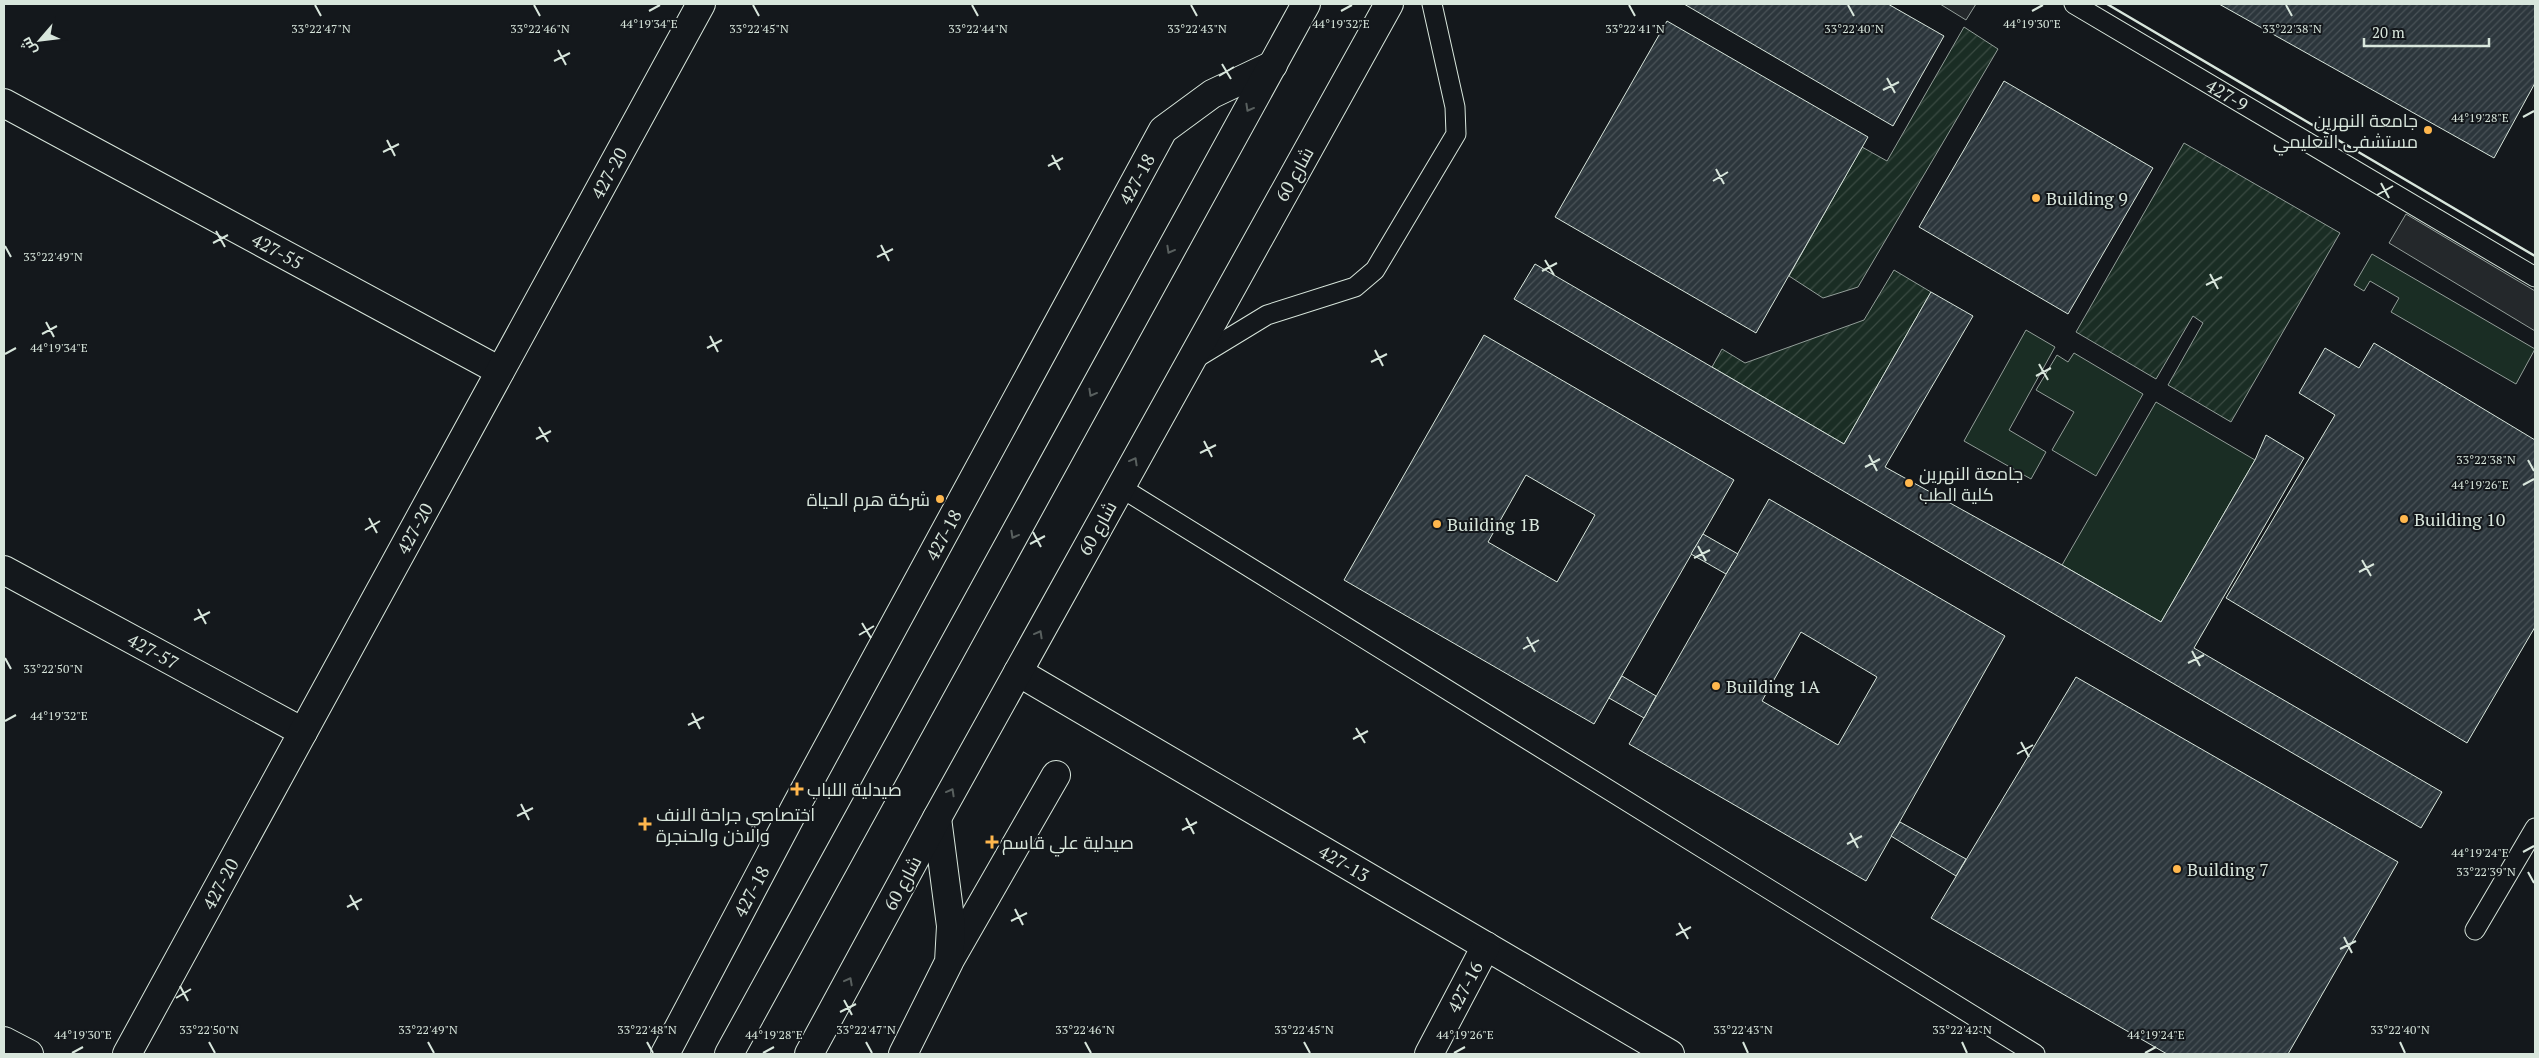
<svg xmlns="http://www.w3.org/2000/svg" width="2539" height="1058" font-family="'PT Serif',Cairo,serif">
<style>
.grass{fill:#1a2d24;stroke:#939e99}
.garden{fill:url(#garden-furrows);stroke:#939e99}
.parking{fill:#24282b;stroke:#939e99}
.building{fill:url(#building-hatch);stroke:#d8e6dc;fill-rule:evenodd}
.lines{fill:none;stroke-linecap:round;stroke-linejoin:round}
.service-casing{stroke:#d8e6dc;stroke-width:21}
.minor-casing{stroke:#d8e6dc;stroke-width:30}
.tertiary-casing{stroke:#d8e6dc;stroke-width:30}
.service{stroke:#14181c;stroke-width:19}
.minor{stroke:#14181c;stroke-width:28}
.tertiary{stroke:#14181c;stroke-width:28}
.wall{stroke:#d8e6dc;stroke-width:2.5}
.oneway{stroke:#59605f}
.ticks{fill:none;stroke:#d8e6dc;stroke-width:2}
.poi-dot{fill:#ffb74d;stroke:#14181c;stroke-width:2}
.labels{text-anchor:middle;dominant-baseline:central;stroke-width:4;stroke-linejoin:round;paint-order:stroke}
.street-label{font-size:18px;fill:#d8e6dc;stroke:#14181c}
.poi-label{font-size:18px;fill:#d8e6dc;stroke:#14181c;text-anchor:start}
.ticks-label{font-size:12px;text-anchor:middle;fill:#d8e6dc;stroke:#14181c;stroke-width:4;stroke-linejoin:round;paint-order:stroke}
</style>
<defs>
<pattern id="garden-furrows" width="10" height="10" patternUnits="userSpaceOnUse" patternTransform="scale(1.25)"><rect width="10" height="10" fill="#1a2d24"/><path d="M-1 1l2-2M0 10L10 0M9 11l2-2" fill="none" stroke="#3b4b43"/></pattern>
<pattern id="building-hatch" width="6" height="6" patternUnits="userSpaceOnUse" patternTransform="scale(1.25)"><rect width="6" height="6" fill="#2c363c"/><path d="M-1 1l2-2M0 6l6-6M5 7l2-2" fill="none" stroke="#4a5358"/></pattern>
</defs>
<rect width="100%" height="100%" fill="#14181c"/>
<!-- grass -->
<g class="grass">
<polygon points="2372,254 2535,349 2516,384 2391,312 2399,298 2370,281 2364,291 2354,285"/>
<polygon points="2026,330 2055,347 2009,430 2046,452 2031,479 1964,441"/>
<polygon points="2074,353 2143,394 2096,476 2052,450 2074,412 2036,390 2057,355 2068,362"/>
<polygon points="2156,402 2255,460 2161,622 2062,565"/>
</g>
<!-- garden -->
<g class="garden">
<polygon points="1964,27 1998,49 1858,287 1823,298 1789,276 1862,147 1887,161"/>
<polygon points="2184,143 2340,233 2231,422 2168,385 2203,323 2193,316 2156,379 2076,332"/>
<polygon points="1894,270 1931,292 1844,444 1712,367 1722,349 1745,363 1864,320"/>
</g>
<!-- parking -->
<g class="parking">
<polygon points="1940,4 1976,4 1966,20"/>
<polygon points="2406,214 2535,291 2535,331 2389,243"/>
</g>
<!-- building -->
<g class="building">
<polygon points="1684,4 1888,4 1944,36 1893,126"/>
<polygon points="2219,4 2535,4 2535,83 2494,158"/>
<polygon points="1667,21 1868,137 1756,333 1555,217"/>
<polygon points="2004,81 2153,168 2068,314 1919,227"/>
<polygon points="1535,264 1844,444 1931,292 1973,316 1885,467 2062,565 2161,622 2255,460 2266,435 2304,458 2194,648 2442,792 2421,828 1514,299"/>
<path d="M1484 335 1734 480 1594 724 1344 580ZM1526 475 1595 515 1557 582 1488 542Z"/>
<polygon points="2374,343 2535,440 2535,627 2467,743 2226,598 2335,415 2299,393 2325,348 2359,368"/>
<path d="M1769 499 2005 636 1866 881 1629 744ZM1801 632 1877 677 1838 745 1762 701Z"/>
<polygon points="1703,534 1738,554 1726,574 1691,554"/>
<polygon points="1622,676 1656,696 1644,718 1609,698"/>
<polygon points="2076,677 2398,862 2288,1054 2167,1054 1931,918"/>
<polygon points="1900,822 1966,859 1956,876 1891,836"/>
</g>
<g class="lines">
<defs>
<g id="service">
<path id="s1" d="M2074 4 2535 277"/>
<polyline points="1193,360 1267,315 1355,287 1375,270 1456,134 1455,107 1432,4"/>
<polyline points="1120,487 2035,1054"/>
<polyline points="2475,930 2535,828"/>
</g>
<g id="minor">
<path id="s2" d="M4 103 500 371"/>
<path id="s3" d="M4 570 303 732"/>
<path id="s4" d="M1018 672 1670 1054"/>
<polyline points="951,958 1056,775"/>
<polyline points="4,1041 29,1054"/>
<path id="s5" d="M127 1054 701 4"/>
<path id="s6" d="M665 1054 796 806 1163 130 1212 94 1273 65"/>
<polyline points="903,1054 949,962 951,926 937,818"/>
<path id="s7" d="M1429 1054 1486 946"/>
</g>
<g id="tertiary">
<polyline points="729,1054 1306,4"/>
<polyline points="809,1054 937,818 1389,4"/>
</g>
</defs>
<!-- service casing -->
<use href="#service" class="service-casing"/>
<!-- minor casing -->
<use href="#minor" class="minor-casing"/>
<!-- tertiary casing -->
<use href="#tertiary" class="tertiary-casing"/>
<!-- service -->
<use href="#service" class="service"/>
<!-- minor -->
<use href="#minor" class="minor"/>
<!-- tertiary -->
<use href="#tertiary" class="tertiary"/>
<!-- wall -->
<polyline class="wall" points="2107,4 2535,256"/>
</g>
<!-- one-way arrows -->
<defs><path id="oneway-chevron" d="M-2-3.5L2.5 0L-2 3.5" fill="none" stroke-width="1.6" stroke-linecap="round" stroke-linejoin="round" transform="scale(1.25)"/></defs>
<g class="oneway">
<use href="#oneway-chevron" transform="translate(1249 108) rotate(119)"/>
<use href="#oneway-chevron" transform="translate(1170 250) rotate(119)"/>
<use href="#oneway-chevron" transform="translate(1092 393) rotate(119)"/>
<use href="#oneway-chevron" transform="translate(1134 461) rotate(-61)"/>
<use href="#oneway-chevron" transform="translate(1014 535) rotate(119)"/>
<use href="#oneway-chevron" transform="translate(1039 634) rotate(-61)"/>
<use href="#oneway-chevron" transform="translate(951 792) rotate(-61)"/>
<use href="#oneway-chevron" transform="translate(849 981) rotate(-62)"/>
</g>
<!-- ticks -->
<path class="ticks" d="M315 5 321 16M534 5 540 16M753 5 759 16M972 5 978 16M1191 5 1197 16M1629 5 1635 16M1848 5 1854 16M2286 5 2292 16M649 11 660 5M1341 11 1352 5M2032 11 2043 5M558 50 566 65M554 61 570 53M1222 64 1231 79M1219 76 1234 67M1887 78 1895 93M1883 90 1899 82M2523 117 2534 111M387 140 395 156M383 152 399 144M1052 155 1060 170M1048 166 1063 158M1716 169 1724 184M1713 181 1728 172M2381 183 2389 198M2377 195 2393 186M216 231 225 247M213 243 228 235M881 245 889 261M5 246 11 257M877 257 893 249M1545 260 1554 275M1542 271 1557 263M2210 274 2218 289M2206 285 2222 277M46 322 54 337M42 334 57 326M710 336 718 352M707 348 722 340M1375 350 1383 366M5 354 16 348M1371 362 1387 354M2039 364 2048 380M2036 376 2051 368M539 427 548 442M536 439 551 431M1204 441 1212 457M1200 453 1216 445M1869 455 1877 471M2528 460 2534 471M1865 467 1880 459M2523 485 2534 479M369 518 377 533M365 530 380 521M1033 532 1041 547M1030 544 1045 536M1698 546 1706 561M1694 558 1710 550M2362 560 2371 576M2359 572 2374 564M198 609 206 624M194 620 210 612M862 623 871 638M859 635 874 626M1527 637 1535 652M1523 649 1539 640M2192 651 2200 666M5 658 11 669M2188 663 2204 655M692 713 700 729M5 721 16 715M688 725 704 717M1356 728 1365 743M1353 739 1368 731M2021 742 2029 757M2017 754 2033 745M521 804 529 820M517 816 533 808M1186 818 1194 834M1182 830 1197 822M1850 833 1858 848M1847 844 1862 836M2523 852 2534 846M2528 872 2534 883M350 895 358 910M347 907 362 899M1015 909 1023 925M1011 921 1027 913M1679 923 1688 939M1676 935 1691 927M2344 937 2352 953M2340 949 2356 941M180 986 188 1001M176 998 191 989M844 1000 852 1015M840 1012 856 1004M209 1042 215 1053M428 1042 434 1053M647 1042 653 1053M866 1042 872 1053M1085 1042 1091 1053M1304 1042 1310 1053M1743 1042 1748 1053M1962 1042 1967 1053M2400 1042 2405 1053M72 1053 83 1047M763 1053 774 1047M1454 1053 1465 1047M2145 1053 2156 1047"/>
<!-- markers -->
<g class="poi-dot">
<circle cx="2428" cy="130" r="5"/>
<circle cx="2036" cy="198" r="5"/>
<circle cx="1909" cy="483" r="5"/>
<circle cx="940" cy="499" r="5"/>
<circle cx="2404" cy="519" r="5"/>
<circle cx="1437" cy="524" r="5"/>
<circle cx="1716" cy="686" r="5"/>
<path d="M794.5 781.5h5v5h5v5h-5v5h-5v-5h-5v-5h5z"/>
<path d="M642.5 816.5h5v5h5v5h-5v5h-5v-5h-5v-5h5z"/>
<path d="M989.5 834.5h5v5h5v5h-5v5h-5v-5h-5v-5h5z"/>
<circle cx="2177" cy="869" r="5"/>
</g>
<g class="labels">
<!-- street labels -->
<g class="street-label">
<text stroke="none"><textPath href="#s1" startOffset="178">427-9</textPath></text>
<text stroke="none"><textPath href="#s5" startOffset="1004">427-20</textPath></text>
<text transform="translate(1294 174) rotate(-61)">شارع 60</text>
<text stroke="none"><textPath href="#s6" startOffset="994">427-18</textPath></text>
<text stroke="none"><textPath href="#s2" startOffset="311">427-55</textPath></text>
<text transform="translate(1097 528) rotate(-61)">شارع 60</text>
<text stroke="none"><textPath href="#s5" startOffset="599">427-20</textPath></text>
<text stroke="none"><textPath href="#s6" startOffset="589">427-18</textPath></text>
<text stroke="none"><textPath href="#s3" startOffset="170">427-57</textPath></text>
<text stroke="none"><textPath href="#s4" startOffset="378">427-13</textPath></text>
<text transform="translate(902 883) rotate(-62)">شارع 60</text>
<text stroke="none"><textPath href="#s5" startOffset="194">427-20</textPath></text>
<text stroke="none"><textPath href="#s6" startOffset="184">427-18</textPath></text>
<text stroke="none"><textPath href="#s7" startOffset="76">427-16</textPath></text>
</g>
<!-- poi labels -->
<g class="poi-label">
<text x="2418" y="120" text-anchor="end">جامعة النهرين<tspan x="2418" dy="21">مستشفى التعليمي</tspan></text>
<text x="2046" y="198">Building 9</text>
<text x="1919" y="473">جامعة النهرين<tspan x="1919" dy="21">كلية الطب</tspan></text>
<text x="930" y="499" text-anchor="end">شركة هرم الحياة</text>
<text x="2414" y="519">Building 10</text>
<text x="1447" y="524">Building 1B</text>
<text x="1726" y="686">Building 1A</text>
<text x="807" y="789">صيدلية اللباب</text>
<text x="656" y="814">اختصاصي جراحة الانف<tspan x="656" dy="21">والاذن والحنجرة</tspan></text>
<text x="1002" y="842">صيدلية علي قاسم</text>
<text x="2187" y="869">Building 7</text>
</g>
</g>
<g class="ticks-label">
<text x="649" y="28">44°19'34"E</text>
<text x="1341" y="28">44°19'32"E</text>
<text x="2032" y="28">44°19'30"E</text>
<text x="321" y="33">33°22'47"N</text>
<text x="540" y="33">33°22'46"N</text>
<text x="759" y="33">33°22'45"N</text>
<text x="978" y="33">33°22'44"N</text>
<text x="1197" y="33">33°22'43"N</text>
<text x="1635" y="33">33°22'41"N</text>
<text x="1854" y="33">33°22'40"N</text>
<text x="2292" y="33">33°22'38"N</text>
<text x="2480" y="122">44°19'28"E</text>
<text x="53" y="261">33°22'49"N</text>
<text x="59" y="352">44°19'34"E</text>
<text x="2486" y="464">33°22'38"N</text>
<text x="2480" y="489">44°19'26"E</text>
<text x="53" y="673">33°22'50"N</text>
<text x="59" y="720">44°19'32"E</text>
<text x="2480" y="857">44°19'24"E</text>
<text x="2486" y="876">33°22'39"N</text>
<text x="209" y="1034">33°22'50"N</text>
<text x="428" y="1034">33°22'49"N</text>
<text x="647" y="1034">33°22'48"N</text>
<text x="866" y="1034">33°22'47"N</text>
<text x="1085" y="1034">33°22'46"N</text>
<text x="1304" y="1034">33°22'45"N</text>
<text x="1743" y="1034">33°22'43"N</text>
<text x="1962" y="1034">33°22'42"N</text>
<text x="2400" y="1034">33°22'40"N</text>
<text x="83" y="1039">44°19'30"E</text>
<text x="774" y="1039">44°19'28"E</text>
<text x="1465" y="1039">44°19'26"E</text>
<text x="2156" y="1039">44°19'24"E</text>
</g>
<!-- border -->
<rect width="2539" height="1058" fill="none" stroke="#d8e6dc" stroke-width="10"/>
<!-- north arrow -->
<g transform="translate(40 40) rotate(242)" stroke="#14181c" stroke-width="4" paint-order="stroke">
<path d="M0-4L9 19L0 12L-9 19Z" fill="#d8e6dc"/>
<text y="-8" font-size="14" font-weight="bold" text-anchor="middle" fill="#d8e6dc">ش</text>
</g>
<!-- scale -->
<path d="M2364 38v8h125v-8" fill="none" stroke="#d8e6dc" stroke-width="2.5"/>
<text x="2372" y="38" font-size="15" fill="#d8e6dc" stroke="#14181c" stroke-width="4" paint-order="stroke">20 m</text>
</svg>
